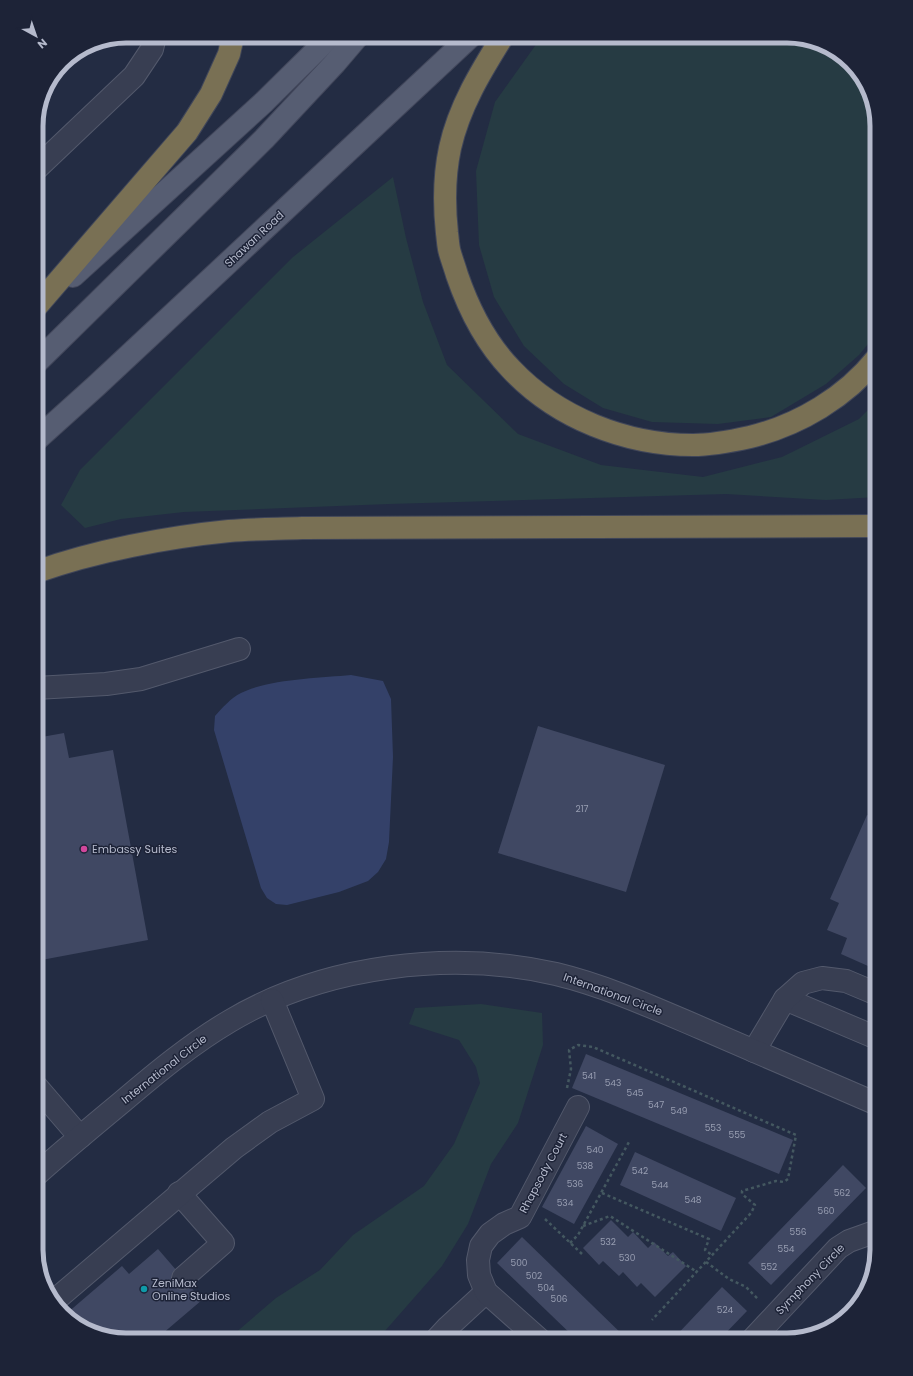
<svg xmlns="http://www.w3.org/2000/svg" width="913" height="1376" font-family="Poppins,sans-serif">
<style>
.green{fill:#263b43}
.water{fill:#344169}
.building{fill:#404863}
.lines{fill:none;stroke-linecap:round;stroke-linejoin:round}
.minor-casing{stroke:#53596c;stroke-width:24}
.major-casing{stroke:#42475b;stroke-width:24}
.highway-casing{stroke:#404659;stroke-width:24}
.path{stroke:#445860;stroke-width:2.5;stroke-dasharray:3 3;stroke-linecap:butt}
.minor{stroke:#383e52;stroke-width:22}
.major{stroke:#565d72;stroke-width:22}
.highway{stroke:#797054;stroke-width:22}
.hotel-dot{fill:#d1479c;stroke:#1d2337;stroke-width:1.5}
.culture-dot{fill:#0f9aa8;stroke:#1d2337;stroke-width:1.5}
.labels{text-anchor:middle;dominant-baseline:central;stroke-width:3;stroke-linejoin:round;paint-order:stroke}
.number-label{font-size:9px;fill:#989eb2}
.street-label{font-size:11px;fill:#b5bacc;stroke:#1d2337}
.poi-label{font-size:11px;fill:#b5bacc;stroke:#1d2337;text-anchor:start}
.rim{fill:none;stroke:#b5bacc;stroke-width:5}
</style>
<rect width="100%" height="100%" fill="#232c43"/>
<!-- green -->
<g class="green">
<polygon points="544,36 793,36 832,48 865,81 877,126 877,333 859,355 826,384 771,417 718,424 652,422 603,408 564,384 524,346 494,297 479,245 476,171 495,102 535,46"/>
<polygon points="393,177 406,238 423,302 447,365 518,434 601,465 703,477 782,457 859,419 877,401 877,497 826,500 726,494 389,504 184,512 121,519 85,528 61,505 80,470 293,257"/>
<polygon points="481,1004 542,1013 543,1045 518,1123 491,1164 468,1224 442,1266 377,1340 227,1340 276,1298 320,1270 353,1235 424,1186 454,1144 480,1083 476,1067 459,1040 409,1024 415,1008"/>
</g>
<!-- water -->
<path class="water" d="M351 675 383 681 391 699 393 757 389 842 386 859 378 872 368 881 339 892 287 905 276 904 267 898 261 888 214 730 215 716C222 708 231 698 241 693 269 679 320 678 351 675Z"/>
<!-- building -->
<g class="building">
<polygon points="538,726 665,765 626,892 498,853"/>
<polygon points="64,733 69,758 113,750 148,940 36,961 36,738"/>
<polygon points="867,815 877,819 877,970 841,954 847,938 827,930 839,903 830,899"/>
<polygon points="586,1054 793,1140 779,1174 572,1088"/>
<polygon points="586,1126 618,1144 574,1224 542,1207"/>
<polygon points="635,1152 736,1198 721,1231 620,1185"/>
<polygon points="843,1165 866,1188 771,1285 748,1263"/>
<polygon points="611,1220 628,1237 633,1232 648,1248 654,1242 668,1256 673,1252 686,1266 655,1297 641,1283 637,1287 623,1272 619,1276 603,1261 599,1265 583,1248"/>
<polygon points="522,1237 628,1340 577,1340 497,1263"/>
<polygon points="158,1249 202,1300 155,1340 120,1340 81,1328 66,1314 122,1266 129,1274"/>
<polygon points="722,1287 747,1311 719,1340 672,1340"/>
<polygon points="487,1331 496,1340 479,1340"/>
</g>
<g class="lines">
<defs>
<g id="minor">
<polyline points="36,169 134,76 152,49 155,36"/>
<polyline points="36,688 106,684 141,679 239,649"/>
<polyline points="785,999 877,1038"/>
<polyline points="754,1051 785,999 803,983 822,978 846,981 877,994"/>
<polyline points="36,1086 80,1137"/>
<path d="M36 1175C64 1150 93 1126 122 1102 156 1073 191 1044 230 1021 324 965 451 950 556 974 606 986 654 1008 701 1028 760 1053 818 1079 877 1104"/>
<polyline points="179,1193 223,1243 183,1278"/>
<polyline points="54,1301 234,1148 270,1122 313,1099 272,1000"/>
<polyline points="436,1340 448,1327 486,1292"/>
<polyline points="540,1340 486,1292 479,1275 478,1260 481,1246 490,1234 504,1224 520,1217 578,1107"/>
<polyline points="752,1340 838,1248 849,1241 877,1231"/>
</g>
<g id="major">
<polyline points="73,276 264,102 331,36"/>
<polyline points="36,363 264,139 335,63 358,36"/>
<polyline points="36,440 96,386 471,36"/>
</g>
<g id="highway">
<path d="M503 36C481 71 459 107 450 148 444 176 444 205 447 233 448 240 448 247 450 253 452 260 455 268 457 275 469 310 485 342 511 369 557 418 626 445 693 445 712 445 732 441 750 437 799 425 846 397 877 358"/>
<polyline points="36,307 187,132 211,94 229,54 233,36"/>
<path d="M36 572C94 551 168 537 229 531 253 529 278 529 302 528L877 526"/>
</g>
</defs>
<!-- minor casing -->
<use href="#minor" class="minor-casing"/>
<!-- major casing -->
<use href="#major" class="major-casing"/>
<!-- highway casing -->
<use href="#highway" class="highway-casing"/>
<!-- path -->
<g class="path">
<polyline points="567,1088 571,1069 569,1050 578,1045 593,1047 796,1135 788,1179 784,1182 776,1181 742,1191 742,1194 755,1205 751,1213 652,1320"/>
<polyline points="602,1193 709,1239 705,1250 712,1255"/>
<polyline points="545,1219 582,1254"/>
<polyline points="583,1226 610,1216 697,1272"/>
<polyline points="570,1243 578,1235 629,1142"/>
<polyline points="706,1262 729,1279 746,1287 759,1300"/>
</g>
<!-- minor -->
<use href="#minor" class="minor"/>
<!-- major -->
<use href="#major" class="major"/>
<!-- highway -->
<use href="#highway" class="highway"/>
</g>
<!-- markers -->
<circle class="hotel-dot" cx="84" cy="849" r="4"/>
<circle class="culture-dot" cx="144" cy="1289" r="4"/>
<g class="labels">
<!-- number labels -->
<g class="number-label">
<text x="582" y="809">217</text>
<text x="589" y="1076">541</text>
<text x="613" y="1083">543</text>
<text x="635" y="1093">545</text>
<text x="656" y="1105">547</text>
<text x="679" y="1111">549</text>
<text x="713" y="1128">553</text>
<text x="737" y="1135">555</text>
<text x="595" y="1150">540</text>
<text x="585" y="1166">538</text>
<text x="640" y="1171">542</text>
<text x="575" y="1184">536</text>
<text x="660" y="1185">544</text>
<text x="842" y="1193">562</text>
<text x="693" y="1200">548</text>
<text x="565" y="1203">534</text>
<text x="826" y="1211">560</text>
<text x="798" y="1232">556</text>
<text x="608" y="1242">532</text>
<text x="786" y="1249">554</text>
<text x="627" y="1258">530</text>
<text x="519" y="1263">500</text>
<text x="769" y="1267">552</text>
<text x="534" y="1276">502</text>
<text x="546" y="1288">504</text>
<text x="559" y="1299">506</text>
<text x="725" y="1310">524</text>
</g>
<!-- street labels -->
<g class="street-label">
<text transform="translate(254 239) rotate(-43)">Shawan Road</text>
<text transform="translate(613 994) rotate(20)">International Circle</text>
<text transform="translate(164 1069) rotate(-38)">International Circle</text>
<text transform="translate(543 1173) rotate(-62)">Rhapsody Court</text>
<text transform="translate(810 1279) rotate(-46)">Symphony Circle</text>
</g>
<!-- poi labels -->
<g class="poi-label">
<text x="92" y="849">Embassy Suites</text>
<text x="152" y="1283">ZeniMax<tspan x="152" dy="13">Online Studios</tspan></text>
</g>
</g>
<!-- crop -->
<path d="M0 0H913V1376H0ZM126 43H787A83 83 0 0 1 870 126V1250A83 83 0 0 1 787 1333H126A83 83 0 0 1 43 1250V126A83 83 0 0 1 126 43Z" fill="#1d2337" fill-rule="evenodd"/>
<path class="rim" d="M126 43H787A83 83 0 0 1 870 126V1250A83 83 0 0 1 787 1333H126A83 83 0 0 1 43 1250V126A83 83 0 0 1 126 43Z"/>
<!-- north arrow -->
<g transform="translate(36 36) rotate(140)" stroke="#1d2337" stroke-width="3" paint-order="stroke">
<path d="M0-3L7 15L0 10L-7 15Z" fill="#b5bacc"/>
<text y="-6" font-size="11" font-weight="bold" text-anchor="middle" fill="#b5bacc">N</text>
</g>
</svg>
